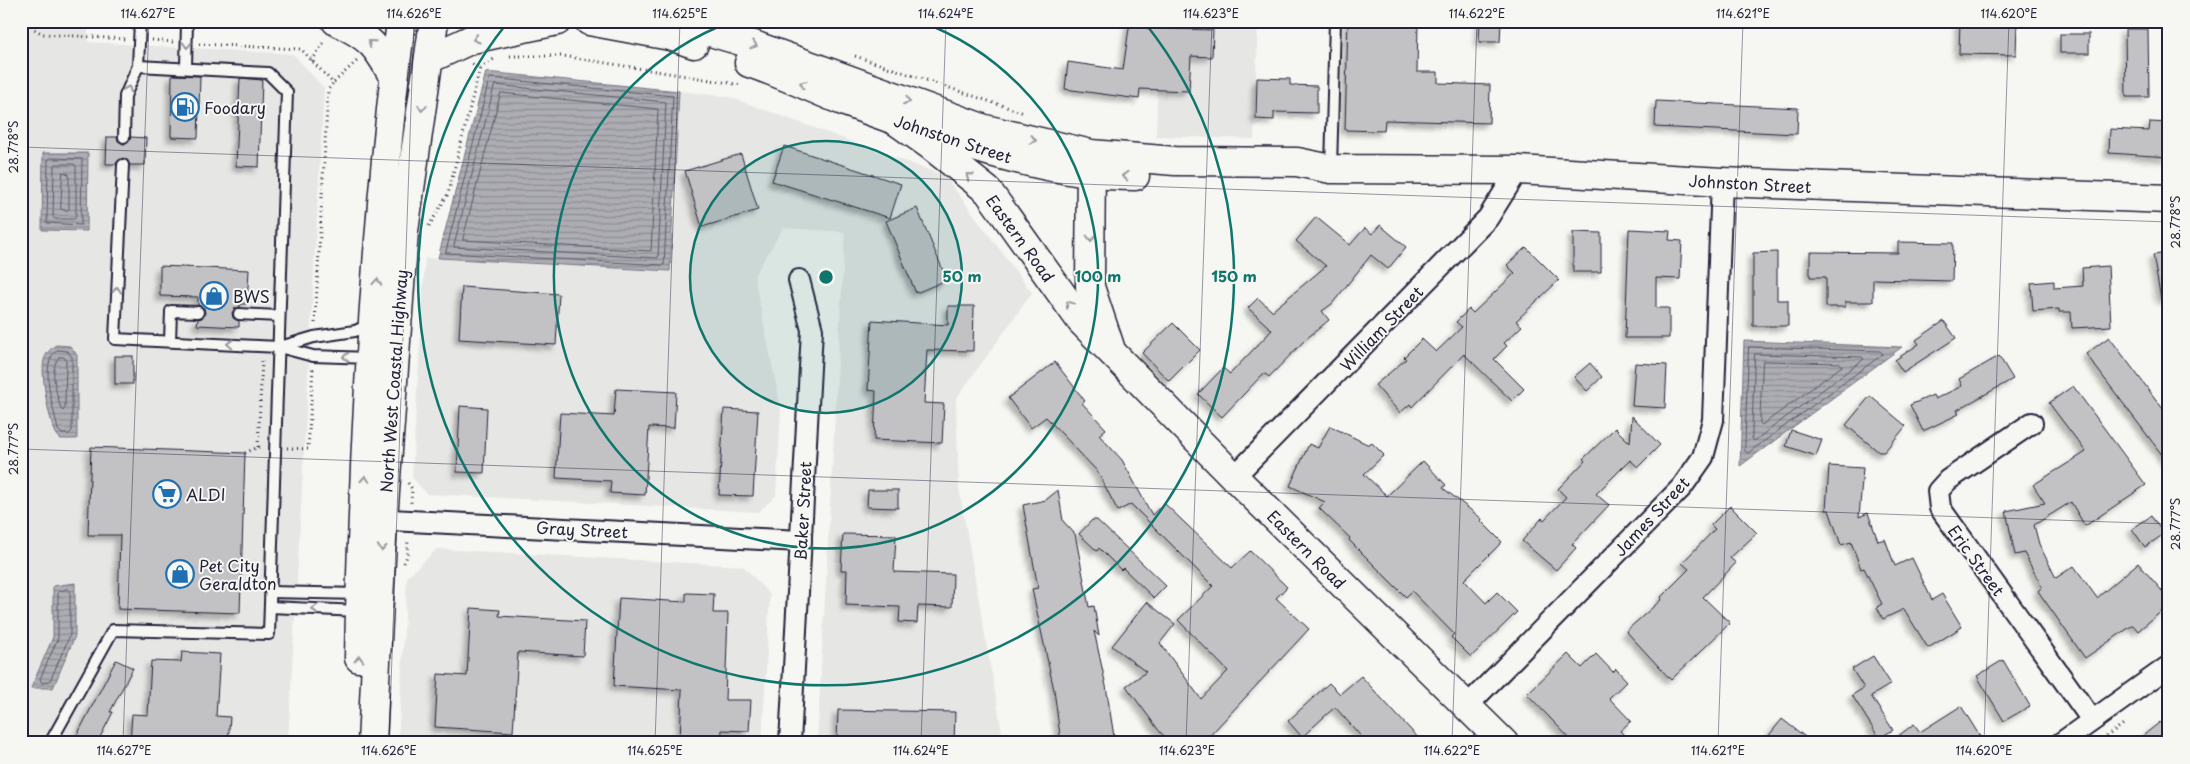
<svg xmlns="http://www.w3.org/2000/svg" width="2190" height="764" font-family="'Playpen Sans',sans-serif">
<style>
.built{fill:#e6e6e4}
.water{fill:url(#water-rules);stroke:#757583}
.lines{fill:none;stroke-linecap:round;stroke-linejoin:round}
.shore{stroke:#5a5a6b;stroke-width:1}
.building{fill:#c2c2c4;stroke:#22223b;filter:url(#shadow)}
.lane-casing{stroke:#22223b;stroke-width:14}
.street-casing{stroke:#22223b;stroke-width:24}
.secondary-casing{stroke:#22223b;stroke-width:31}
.highway-casing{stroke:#22223b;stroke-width:31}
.path{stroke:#22223b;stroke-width:3;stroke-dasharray:1 4;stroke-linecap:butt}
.lane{stroke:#f6f6f2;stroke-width:10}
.street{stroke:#f6f6f2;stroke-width:20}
.secondary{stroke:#f6f6f2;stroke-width:28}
.highway{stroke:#f6f6f2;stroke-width:28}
.oneway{stroke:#9797a0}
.ticks{fill:none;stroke:#22223b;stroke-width:1;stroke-opacity:0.45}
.ring{fill:none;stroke:#0f766e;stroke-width:2.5}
.labels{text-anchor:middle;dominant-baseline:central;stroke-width:4;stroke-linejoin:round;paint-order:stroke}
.poi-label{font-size:16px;fill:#22223b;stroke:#f6f6f2;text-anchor:start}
.street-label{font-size:16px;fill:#22223b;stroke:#f6f6f2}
.centre{fill:#0f766e;stroke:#f6f6f2;stroke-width:2.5}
.ring-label{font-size:15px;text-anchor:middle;font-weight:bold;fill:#0f766e;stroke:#f6f6f2;stroke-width:4;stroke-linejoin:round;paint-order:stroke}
.neatline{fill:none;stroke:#22223b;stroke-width:2}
.ticks-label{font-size:12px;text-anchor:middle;fill:#22223b}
</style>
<defs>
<pattern id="water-rules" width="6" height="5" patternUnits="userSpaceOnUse" patternTransform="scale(1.25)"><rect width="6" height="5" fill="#adadb3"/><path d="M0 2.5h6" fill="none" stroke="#8c8c93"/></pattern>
<filter id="shadow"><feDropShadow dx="-4.5" dy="4.5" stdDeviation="2.5" flood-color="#0004"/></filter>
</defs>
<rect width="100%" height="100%" fill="#f6f6f2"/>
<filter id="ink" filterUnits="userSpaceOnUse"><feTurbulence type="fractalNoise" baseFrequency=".02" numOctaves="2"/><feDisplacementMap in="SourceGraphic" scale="10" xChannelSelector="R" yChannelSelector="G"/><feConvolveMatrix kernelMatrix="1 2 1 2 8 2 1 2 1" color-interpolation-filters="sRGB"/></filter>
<g filter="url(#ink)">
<!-- built -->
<g class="built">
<polygon points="21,21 88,21 88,42 293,54 324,88 288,743 21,743"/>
<polygon points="1160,21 1258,21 1254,139 1156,136"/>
<polygon points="679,91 730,97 945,176 1032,293 956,399 959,488 1004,743 817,743 845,232 783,228 754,276 781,409 776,496 758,512 427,494 412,477 425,258 670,271"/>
<polygon points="437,549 743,566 770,595 762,743 398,743 407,577"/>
</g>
<!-- water -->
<g class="water">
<polygon points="486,72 679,91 670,271 438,258"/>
<polygon points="43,153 88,153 87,231 42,230"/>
<polygon points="1744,341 1902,347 1740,466"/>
<path d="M56 345 70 346 77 355V439H61C50 434 40 373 44 360 46 353 50 349 56 345Z"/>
<polygon points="75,583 75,636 53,688 31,688 53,637 53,586"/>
</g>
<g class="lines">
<!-- shore -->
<g class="shore">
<polygon points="490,78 673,96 664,265 446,253"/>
<polygon points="495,85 666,102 658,258 454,247"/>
<polygon points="501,93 658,109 651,251 463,240"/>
<polygon points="51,158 82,159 81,225 47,223 48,160"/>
<polygon points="56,164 74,164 76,166 76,217 74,219 55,219 53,217 54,166"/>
<polygon points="63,172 69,174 69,209 66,211 61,209"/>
<polygon points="1749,347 1880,351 1883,354 1748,453 1745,451"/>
<path d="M58 350 67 351 72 357V431L69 434H62L58 430C55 412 37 361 58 350Z"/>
<polygon points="1755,354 1862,357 1864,359 1754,441 1752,438"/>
<path d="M59 357H64L66 360 65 408 63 411 61 409C57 393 48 371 59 357Z"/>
<polygon points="1763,361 1840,363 1842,366 1762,425 1760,423"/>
<polygon points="68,589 70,591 70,635 50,681 42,683 40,679 58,638 58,592"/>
</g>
</g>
<!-- building -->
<g class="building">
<polygon points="1130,21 1147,23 1146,28 1213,30 1212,57 1191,56 1189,91 1140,89 1139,99 1065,89 1068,62 1123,70"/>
<polygon points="1348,21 1418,21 1417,72 1438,72 1438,83 1490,85 1489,123 1385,120 1384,131 1345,130"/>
<polygon points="1480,21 1501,21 1500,42 1479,42"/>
<polygon points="1960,21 2017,21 2016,55 1959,54"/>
<polygon points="2125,29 2148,29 2149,97 2126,97"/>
<rect x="2060" y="34" width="29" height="19"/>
<polygon points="172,75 200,76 198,138 171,137"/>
<polygon points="240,78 262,80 259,167 236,166"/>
<polygon points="1257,78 1290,79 1290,85 1317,86 1317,113 1274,112 1274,120 1256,119"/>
<polygon points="1656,101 1798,108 1797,134 1655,127"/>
<polygon points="2150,122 2169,123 2169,157 2109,153 2110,129 2149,131"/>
<polygon points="107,137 117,137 118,141 123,144 128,143 131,137 146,138 145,165 130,165 127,160 123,158 118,161 116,164 106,164"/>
<polygon points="784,146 901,184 890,218 772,181"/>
<polygon points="741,154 758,210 702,227 685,171"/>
<polygon points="917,208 947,280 916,293 886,221"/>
<polygon points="1316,217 1350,245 1365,228 1372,234 1380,225 1406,247 1388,269 1371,255 1332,304 1322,311 1329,320 1305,340 1269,377 1264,373 1222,417 1198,394 1223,368 1230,374 1272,330 1248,308 1258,298 1272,311 1326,266 1296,241"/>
<polygon points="1629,229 1670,231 1669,240 1682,241 1680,279 1656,278 1656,308 1669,308 1669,338 1625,338"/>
<polygon points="1573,232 1601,233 1601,272 1573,272"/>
<polygon points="1898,242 1953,243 1952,281 1873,279 1873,302 1845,302 1845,307 1826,307 1826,277 1810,277 1810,252 1898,253"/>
<polygon points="1526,247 1559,280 1516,321 1522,326 1504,343 1507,346 1494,359 1524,389 1512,401 1464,354 1412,407 1410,404 1400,413 1375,385 1406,359 1404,357 1422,339 1436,352 1462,327 1456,322 1469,309 1473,313 1515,273 1507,265"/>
<polygon points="1777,252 1777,300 1788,300 1788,326 1753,326 1753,253"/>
<polygon points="2169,253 2169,298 2161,299 2153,255"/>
<polygon points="160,266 249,270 247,304 240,304 240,307 235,308 232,313 233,318 239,321 239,327 197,325 198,319 202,318 205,313 204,308 198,305 198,297 160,296"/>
<polygon points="2108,266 2111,326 2072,328 2071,312 2059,312 2059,309 2033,311 2031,283 2054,281 2054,288 2083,286 2082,268"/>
<polygon points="462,287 559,294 556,345 459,339"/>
<polygon points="948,306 974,306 973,351 927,350 924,403 944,404 942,443 874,440 876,391 868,390 872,320 948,325"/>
<polygon points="1944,321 1956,338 1903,372 1895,360 1919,344 1916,340"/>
<polygon points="1173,323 1200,350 1169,381 1142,353"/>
<polygon points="2109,337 2169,417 2169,464 2086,354"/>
<rect x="115" y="356" width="18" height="28"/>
<polygon points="1999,356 2013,379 1957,410 1959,414 1923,431 1910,405 1933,395 1935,399 1962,386 1959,379"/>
<polygon points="1055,362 1085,401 1082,403 1106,429 1099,435 1122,460 1152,515 1164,503 1232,568 1250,551 1287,587 1276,598 1309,629 1203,743 1172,743 1160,732 1126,686 1146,672 1112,646 1147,602 1175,624 1160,643 1201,699 1228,671 1178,620 1213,586 1131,504 1118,511 1097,471 1046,417 1031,428 1008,398"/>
<polygon points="1590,363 1602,377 1587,391 1574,377"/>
<polygon points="1635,363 1667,365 1665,408 1632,406"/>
<polygon points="2073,386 2146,485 2085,526 2071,502 2034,525 2039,544 2056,578 2074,566 2097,598 2138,563 2169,599 2169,605 2138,631 2133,625 2085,658 2038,591 2042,587 2024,553 2015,555 2006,511 2045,503 2033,485 2086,452 2049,403"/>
<polygon points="616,389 676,392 674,428 649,427 645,495 610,493 611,481 556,478 560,413 614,416"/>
<polygon points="1870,396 1906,426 1884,452 1879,452 1846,425"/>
<polygon points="460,406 487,408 484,473 457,472"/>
<polygon points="724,409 758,411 753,496 719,495"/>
<polygon points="1632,416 1660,445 1638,467 1630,460 1596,494 1609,505 1572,544 1576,548 1556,570 1522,541 1542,518 1544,520 1566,497 1558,489 1585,461 1583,459 1615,428 1630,443"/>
<polygon points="1330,426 1369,445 1372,443 1384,455 1364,474 1387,496 1423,461 1446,485 1443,488 1482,519 1481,521 1502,542 1464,580 1486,603 1497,592 1517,612 1471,657 1451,637 1454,634 1412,591 1406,597 1349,540 1350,538 1319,508 1325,502 1290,486 1309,444 1318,448"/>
<polygon points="1791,430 1822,440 1816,456 1786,446"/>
<polygon points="91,447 245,453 240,613 118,609 120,535 88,535"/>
<polygon points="1829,466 1863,468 1859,517 1868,513 1878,541 1885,539 1895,566 1912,558 1932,600 1942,594 1962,627 1928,648 1904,609 1883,619 1877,607 1882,604 1864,568 1861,569 1851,542 1841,545 1829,510 1826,510"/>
<polygon points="868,490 898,490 898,508 867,507"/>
<polygon points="1058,490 1063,521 1075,534 1089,607 1094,606 1099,636 1094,631 1106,686 1115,743 1061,743 1054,690 1032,589 1038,588 1023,505 1046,500"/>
<polygon points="1730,506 1757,533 1730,558 1736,563 1703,597 1730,623 1671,680 1626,631 1662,599 1661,597 1689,569 1682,563 1715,529 1711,525"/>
<polygon points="2151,516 2164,534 2145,547 2132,529"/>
<polygon points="1092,520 1097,520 1166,586 1154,598 1123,568 1121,570 1099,548 1097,551 1079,534"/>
<polygon points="843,534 896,535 894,572 953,574 952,607 918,606 917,623 899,622 900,607 846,605 847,570 841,570"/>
<polygon points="686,593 714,594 713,613 728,613 725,700 751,700 749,731 722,730 721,743 680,743 682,690 614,686 619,598 686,602"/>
<polygon points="471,608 500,610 499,616 585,621 583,656 518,652 513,732 435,727 438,674 467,676"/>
<polygon points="182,652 220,654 216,716 230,717 228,743 130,743 132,714 148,715 151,661 181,662"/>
<polygon points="1568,654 1582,668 1596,654 1613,672 1616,669 1627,681 1609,698 1631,721 1620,731 1632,743 1574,743 1527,694"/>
<polygon points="1873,656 1891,684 1871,696 1893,730 1879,738 1852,695 1864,688 1852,669"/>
<polygon points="116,660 133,668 110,712 113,712 97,743 73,743"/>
<polygon points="2003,660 2030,706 2004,721 1977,676"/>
<polygon points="1361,676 1395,713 1423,743 1367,743 1335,707 1302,737 1288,721 1329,683 1340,694"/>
<polygon points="1961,706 1984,743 1889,743 1914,724 1920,732"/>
<polygon points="838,710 955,712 954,743 837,743"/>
<polygon points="1782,719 1813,743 1763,743"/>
<polygon points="2160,722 2169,733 2169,743 2134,743"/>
</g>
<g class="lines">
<defs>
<g id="lane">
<polyline points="186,68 187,21"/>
<polyline points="124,137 125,96 138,66 140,21"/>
<polyline points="123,165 115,339 279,347 313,356 369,358"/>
<polyline points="1331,168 1335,21"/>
<polyline points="239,314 279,316"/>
<polyline points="170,341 171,311 198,312"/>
<polyline points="280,347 314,337 355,331 369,325"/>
<polyline points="271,592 359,594"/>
<polyline points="270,607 359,611"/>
<polyline points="50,743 113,630 269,634 287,92 268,73 138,66"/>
</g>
<g id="street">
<polyline points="2032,423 1948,480 1938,491 1940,508 2092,720"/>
<polyline points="1234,477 1488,218 1518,170"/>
<polyline points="371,519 801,541"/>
<polyline points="1467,706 1682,487 1703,457 1713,420 1722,182"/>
<polyline points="790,743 812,330 799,280"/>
<polyline points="2061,743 2169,666"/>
</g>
<g id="secondary">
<polyline points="589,21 670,36 694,44"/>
<polyline points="673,21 751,44 985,129 1091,154 1175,161 1297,162 1331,169 1518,170 1722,182 2169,199"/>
<path d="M749 63C783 74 815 90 848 103 934 135 1043 176 1135 176"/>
<polyline points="892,118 930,145 988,191 1081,321 1234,477 1504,743"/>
<polyline points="1091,156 1090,287 1110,347"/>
</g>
<g id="highway">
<path d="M336 21C370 37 377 46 394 78"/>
<polyline points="429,59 472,39 557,21"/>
<path d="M359 658C363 446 375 232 401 21"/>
<polyline points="372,743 383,519 404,231 434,21"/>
</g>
</defs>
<!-- lane casing -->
<use href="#lane" class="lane-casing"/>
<!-- street casing -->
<use href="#street" class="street-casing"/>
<!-- secondary casing -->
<use href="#secondary" class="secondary-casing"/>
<!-- highway casing -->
<use href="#highway" class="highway-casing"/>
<!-- path -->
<g class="path">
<polyline points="29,21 34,29 43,34 126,39"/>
<polyline points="152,40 173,42"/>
<polyline points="199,44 301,49 333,83 358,60"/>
<polyline points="510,56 563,56 742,85"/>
<polyline points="855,56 1024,113"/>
<polyline points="312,61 325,40"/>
<polyline points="480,68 494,59"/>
<polyline points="429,226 448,194 480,68 471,63"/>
<polyline points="315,323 328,90 333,83"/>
<polyline points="258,447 262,360"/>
<polyline points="287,448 308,449 313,369"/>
<polyline points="245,453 258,447 263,447"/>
<polyline points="408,483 412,489 411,503"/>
<polyline points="404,563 407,556 408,539"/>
<polyline points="2098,743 2126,722"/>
</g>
<!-- lane -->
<use href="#lane" class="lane"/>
<!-- street -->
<use href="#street" class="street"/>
<!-- secondary -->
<use href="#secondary" class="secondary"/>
<!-- highway -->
<use href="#highway" class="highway"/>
</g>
<!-- one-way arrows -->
<defs><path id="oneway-chevron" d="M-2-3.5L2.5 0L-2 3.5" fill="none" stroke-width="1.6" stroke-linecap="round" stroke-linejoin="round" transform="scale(1.25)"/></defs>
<g class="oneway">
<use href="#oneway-chevron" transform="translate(476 39) rotate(164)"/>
<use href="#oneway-chevron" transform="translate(371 43) rotate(-141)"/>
<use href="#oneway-chevron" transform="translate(187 45) rotate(91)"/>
<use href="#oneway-chevron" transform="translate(754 45) rotate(19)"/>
<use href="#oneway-chevron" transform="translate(803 84) rotate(-158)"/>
<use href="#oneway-chevron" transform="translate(128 89) rotate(-68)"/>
<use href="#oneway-chevron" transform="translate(907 101) rotate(20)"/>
<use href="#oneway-chevron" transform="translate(422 108) rotate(98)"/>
<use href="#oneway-chevron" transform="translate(1033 140) rotate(13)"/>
<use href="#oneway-chevron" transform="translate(969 176) rotate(-141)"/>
<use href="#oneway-chevron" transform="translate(1125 176) rotate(-178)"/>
<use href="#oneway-chevron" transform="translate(1091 238) rotate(90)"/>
<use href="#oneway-chevron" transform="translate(377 282) rotate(-86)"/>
<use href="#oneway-chevron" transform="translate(117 290) rotate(-87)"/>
<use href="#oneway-chevron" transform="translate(1069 304) rotate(-126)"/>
<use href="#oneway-chevron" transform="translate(230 344) rotate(-177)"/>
<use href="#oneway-chevron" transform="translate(346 357) rotate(-178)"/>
<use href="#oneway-chevron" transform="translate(365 479) rotate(-87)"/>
<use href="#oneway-chevron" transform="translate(382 548) rotate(93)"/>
<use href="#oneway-chevron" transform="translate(315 609) rotate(-178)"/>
<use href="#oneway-chevron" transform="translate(359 659) rotate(-89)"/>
</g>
</g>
<!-- ticks -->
<path class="ticks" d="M21 147 2169 222M21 449 2169 524M123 743 149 21M389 743 414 21M655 743 680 21M921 743 946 21M1186 743 1212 21M1452 743 1477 21M1718 743 1743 21M1984 743 2009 21"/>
<!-- distance rings -->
<circle cx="826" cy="277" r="136" fill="#0f766e" fill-opacity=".12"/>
<g class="ring">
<circle cx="826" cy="277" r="136"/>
<path d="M919 21A272 272 0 1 1 733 21"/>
<path d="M1145 23A408 408 0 1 1 507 23"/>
</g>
<!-- icons -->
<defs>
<symbol id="fuel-ring" viewBox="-11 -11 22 22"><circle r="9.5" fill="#f6f6f2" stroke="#1f6fb2" stroke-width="1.5"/><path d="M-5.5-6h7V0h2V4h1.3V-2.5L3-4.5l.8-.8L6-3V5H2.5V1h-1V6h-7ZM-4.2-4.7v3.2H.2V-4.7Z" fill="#1f6fb2"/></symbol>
<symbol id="shop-ring" viewBox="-11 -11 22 22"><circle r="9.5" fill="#f6f6f2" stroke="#1f6fb2" stroke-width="1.5"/><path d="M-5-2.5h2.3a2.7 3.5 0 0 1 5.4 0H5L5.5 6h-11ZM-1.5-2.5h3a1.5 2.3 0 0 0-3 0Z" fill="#1f6fb2"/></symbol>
<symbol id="supermarket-ring" viewBox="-11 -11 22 22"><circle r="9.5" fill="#f6f6f2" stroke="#1f6fb2" stroke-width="1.5"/><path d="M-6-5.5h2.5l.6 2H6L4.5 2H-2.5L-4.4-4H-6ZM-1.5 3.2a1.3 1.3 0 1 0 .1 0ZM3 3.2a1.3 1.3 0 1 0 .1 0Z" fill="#1f6fb2"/></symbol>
</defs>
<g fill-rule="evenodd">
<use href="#fuel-ring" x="169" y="91" width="32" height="32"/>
<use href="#shop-ring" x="198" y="280" width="32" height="32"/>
<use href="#supermarket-ring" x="151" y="478" width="32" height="32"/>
<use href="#shop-ring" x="164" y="558" width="32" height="32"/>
</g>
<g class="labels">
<!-- poi labels -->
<g class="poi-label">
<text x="204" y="107">Foodary</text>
<text x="233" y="296">BWS</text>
<text x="186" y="494">ALDI</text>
<text x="199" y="565">Pet City<tspan x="199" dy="18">Geraldton</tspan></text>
</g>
<!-- street labels -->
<g class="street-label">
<text transform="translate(953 138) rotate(18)">Johnston Street</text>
<text transform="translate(1750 183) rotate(3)">Johnston Street</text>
<text transform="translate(1021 238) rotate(54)">Eastern Road</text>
<text transform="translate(1381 328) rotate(-46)">William Street</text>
<text transform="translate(393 381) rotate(-86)">North West Coastal Highway</text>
<text transform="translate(802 511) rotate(-87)">Baker Street</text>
<text transform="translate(1651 516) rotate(-47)">James Street</text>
<text transform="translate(582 529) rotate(3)">Gray Street</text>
<text transform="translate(1307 549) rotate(45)">Eastern Road</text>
<text transform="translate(1977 560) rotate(54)">Eric Street</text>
</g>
</g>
<circle cx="826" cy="277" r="8" class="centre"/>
<g class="ring-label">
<text x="962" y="282">50 m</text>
<text x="1098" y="282">100 m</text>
<text x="1234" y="282">150 m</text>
</g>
<!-- margin -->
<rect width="2190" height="764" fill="none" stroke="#f6f6f2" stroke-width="55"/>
<rect x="28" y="28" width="2134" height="708" class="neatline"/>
<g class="ticks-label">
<text x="148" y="18">114.627°E</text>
<text x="414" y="18">114.626°E</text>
<text x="680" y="18">114.625°E</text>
<text x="946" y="18">114.624°E</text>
<text x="1211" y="18">114.623°E</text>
<text x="1477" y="18">114.622°E</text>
<text x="1743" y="18">114.621°E</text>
<text x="2009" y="18">114.620°E</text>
<text transform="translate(14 147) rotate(-90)" y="4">28.778°S</text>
<text transform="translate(2176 222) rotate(-90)" y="4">28.778°S</text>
<text transform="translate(14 449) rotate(-90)" y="4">28.777°S</text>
<text transform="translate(2176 524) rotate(-90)" y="4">28.777°S</text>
<text x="124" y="755">114.627°E</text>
<text x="389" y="755">114.626°E</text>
<text x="655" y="755">114.625°E</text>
<text x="921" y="755">114.624°E</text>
<text x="1187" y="755">114.623°E</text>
<text x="1452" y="755">114.622°E</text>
<text x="1718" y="755">114.621°E</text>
<text x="1984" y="755">114.620°E</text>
</g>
</svg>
